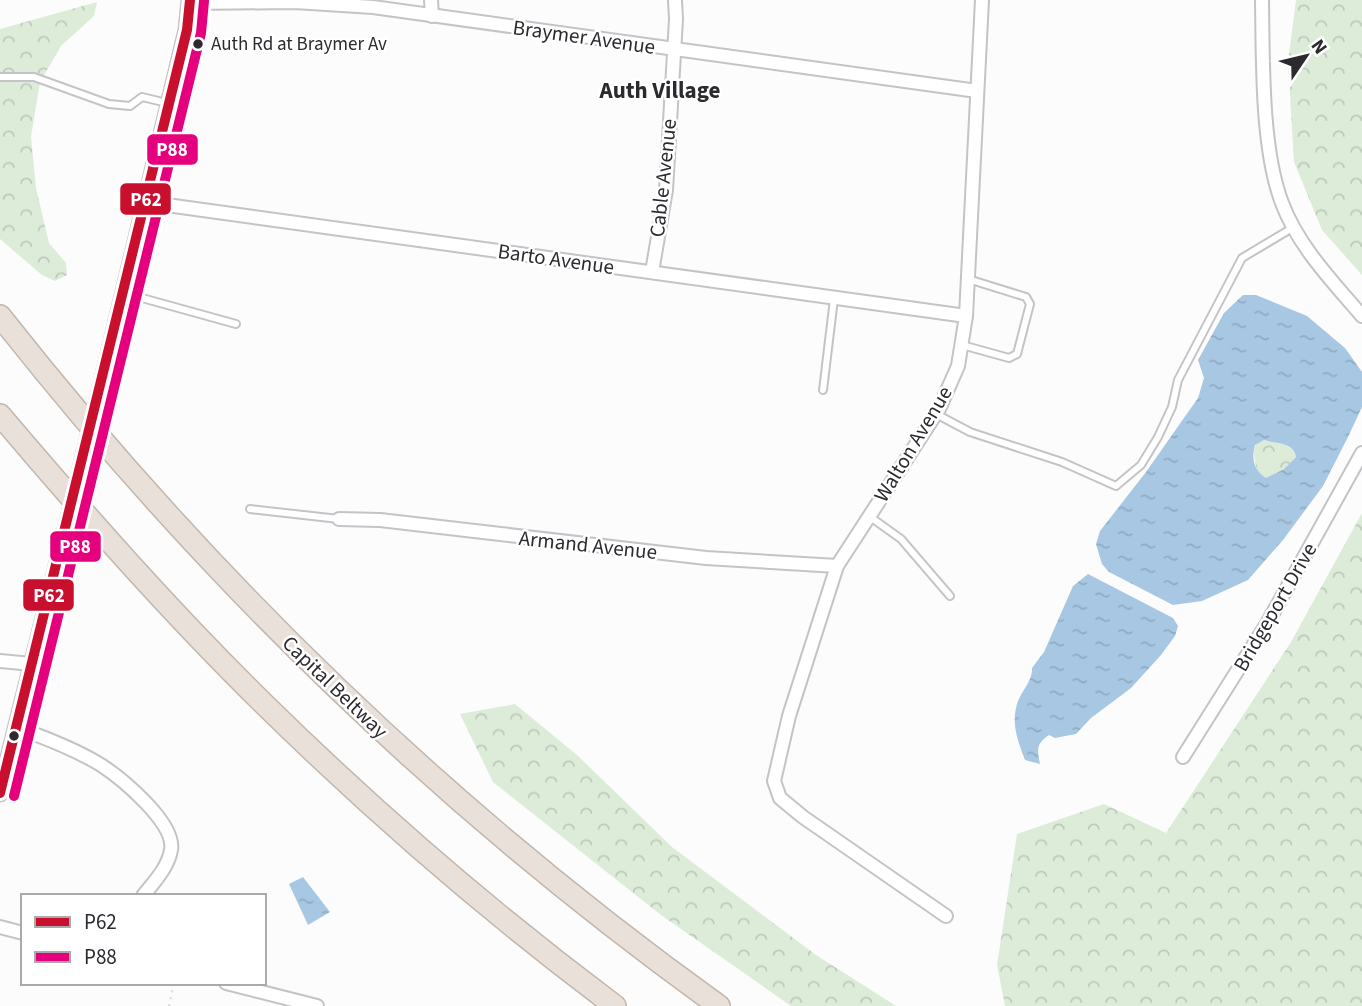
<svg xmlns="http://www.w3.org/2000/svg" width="1362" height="1006" font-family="'Source Sans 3',sans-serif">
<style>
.forest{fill:url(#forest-crowns)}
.water{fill:url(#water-ripples);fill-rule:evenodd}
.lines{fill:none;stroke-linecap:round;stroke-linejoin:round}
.service-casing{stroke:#c4c3c7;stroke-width:10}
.minor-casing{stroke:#c4c3c7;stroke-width:16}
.secondary-casing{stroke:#c4c3c7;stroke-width:19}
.motorway-casing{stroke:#c0b6ae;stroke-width:24}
.path{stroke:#dfdfdf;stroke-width:2.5;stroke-dasharray:2 5;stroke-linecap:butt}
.service{stroke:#fff;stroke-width:6}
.minor{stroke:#fff;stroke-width:12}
.secondary{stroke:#f8f6f4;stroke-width:16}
.motorway{stroke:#e9e1d9;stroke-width:21}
.secondary-bridge-casing{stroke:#c4c3c7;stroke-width:19;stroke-linecap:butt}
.secondary-bridge{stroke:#f8f6f4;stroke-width:16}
.bus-1-casing{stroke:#fff;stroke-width:16}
.bus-2-casing{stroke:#fff;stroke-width:16}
.bus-1{stroke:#c8102e;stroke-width:10}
.bus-2{stroke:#e5007d;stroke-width:10}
.bus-dot{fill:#2c292f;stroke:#fff;stroke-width:2.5}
.labels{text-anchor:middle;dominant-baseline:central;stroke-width:5;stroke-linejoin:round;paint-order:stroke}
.bus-label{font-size:19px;fill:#2c292f;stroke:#fff;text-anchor:start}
.street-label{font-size:21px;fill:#2c292f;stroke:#fff}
.neighbourhood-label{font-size:23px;font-weight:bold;fill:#2c292f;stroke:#fff}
.line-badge{stroke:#fff;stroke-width:2.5}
.badge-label{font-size:19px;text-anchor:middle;font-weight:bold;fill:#fff}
</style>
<defs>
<pattern id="forest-crowns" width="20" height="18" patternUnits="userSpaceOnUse" patternTransform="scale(1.75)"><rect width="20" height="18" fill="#dcecd9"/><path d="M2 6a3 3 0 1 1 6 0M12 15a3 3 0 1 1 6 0" fill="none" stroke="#bdcabb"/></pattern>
<pattern id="water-ripples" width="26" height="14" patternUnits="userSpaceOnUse" patternTransform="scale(1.75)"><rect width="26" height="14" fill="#a7c7e3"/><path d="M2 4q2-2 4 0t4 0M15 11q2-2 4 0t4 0" fill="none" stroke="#90abc3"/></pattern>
</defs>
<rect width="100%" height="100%" fill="#fcfcfd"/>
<!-- forest -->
<g class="forest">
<polygon points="1296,0 1362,0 1362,275 1322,230 1294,162 1288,62"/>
<polygon points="97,2 94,16 61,46 40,82 31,137 36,188 49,243 66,263 67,275 55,281 42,275 0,239 0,29"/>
<path d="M1263 440C1276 443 1294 443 1296 457L1284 469 1266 478 1257 471 1253 450 1258 441Z"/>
<polygon points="1362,513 1362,1006 1005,1006 997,965 1017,834 1104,804 1166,833 1291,642"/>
<polygon points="515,704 577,755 672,847 816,955 896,1006 791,1006 661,915 493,782 460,714"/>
</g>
<!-- water -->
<g class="water">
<path d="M1243 295H1256L1307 316 1345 348 1362 372V407L1348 437 1323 486 1283 540 1248 580 1202 601 1173 605 1109 572 1102 564 1096 544 1100 531 1146 472 1198 398 1204 378 1198 360 1224 313ZM1264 440C1276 444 1294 442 1296 457L1284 469 1266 478C1254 471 1251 458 1255 445Z"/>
<path d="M1088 574 1173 618 1178 626 1175 636 1161 655 1131 688 1091 718 1076 734 1055 738 1049 735C1036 744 1037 749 1040 764L1025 760C1018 742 1011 724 1017 704 1021 691 1033 681 1032 668L1044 652 1073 586Z"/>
<polygon points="303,877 330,912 308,925 289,884"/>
</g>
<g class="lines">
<defs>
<g id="service">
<polyline points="0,77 34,77 109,104 130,106 142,97 167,103"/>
<polyline points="124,293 236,324"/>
<polyline points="962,345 1009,358 1017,354 1030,304 1026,297 968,279"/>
<polyline points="823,390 834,299"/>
<polyline points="936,414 970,432 1062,462 1116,486 1141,465 1158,437 1172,407 1178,380 1242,258 1294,227"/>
<polyline points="250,509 339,519"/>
<polyline points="869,516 901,539 950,596"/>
</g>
<g id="minor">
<polyline points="431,0 432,16"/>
<path d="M1262 0C1263 59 1261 148 1282 203 1298 246 1333 282 1362 316"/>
<polyline points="190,3 295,2 373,7 977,91"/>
<polyline points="145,202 966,316"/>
<polyline points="652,272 666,190 676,19 675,0"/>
<polyline points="339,519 380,520 706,558 837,566"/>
<polyline points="0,661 32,664"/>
<path d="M16 727C45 738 75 749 101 765 121 778 176 823 171 850 168 868 153 883 143 896"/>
<polyline points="1183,757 1268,622 1362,453"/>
<polyline points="946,916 803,817 780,798 774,781 789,716 837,566 939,409 958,366 966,316 982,0"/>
<polyline points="0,927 23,933"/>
<polyline points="226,983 317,1006"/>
</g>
<g id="secondary">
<polyline points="104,375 187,30 190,0"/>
<polyline points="0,793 60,554"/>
</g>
<g id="motorway">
<path d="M0 316C208 580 446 810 719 1006"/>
<path d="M0 415C85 515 171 613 265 705 375 813 492 914 615 1006"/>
</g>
</defs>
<!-- service casing -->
<use href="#service" class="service-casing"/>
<!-- minor casing -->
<use href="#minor" class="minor-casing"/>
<!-- secondary casing -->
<use href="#secondary" class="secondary-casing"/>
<!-- motorway casing -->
<use href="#motorway" class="motorway-casing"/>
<!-- path -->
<polyline class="path" points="169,1006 174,983"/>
<!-- service -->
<use href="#service" class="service"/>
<!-- minor -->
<use href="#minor" class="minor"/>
<!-- secondary -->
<use href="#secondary" class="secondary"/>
<!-- motorway -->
<use href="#motorway" class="motorway"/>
<defs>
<polyline id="secondary-bridge" points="60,554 104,375"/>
</defs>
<!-- secondary-bridge casing -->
<use href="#secondary-bridge" class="secondary-bridge-casing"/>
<!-- secondary-bridge -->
<use href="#secondary-bridge" class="secondary-bridge"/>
<defs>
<polyline id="bus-1" points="0,793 187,30 190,0"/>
<polyline id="bus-2" points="14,796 201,33 204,1"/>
</defs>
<!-- bus-1 casing -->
<use href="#bus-1" class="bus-1-casing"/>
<!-- bus-2 casing -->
<use href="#bus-2" class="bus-2-casing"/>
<!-- bus-1 -->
<use href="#bus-1" class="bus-1"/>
<!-- bus-2 -->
<use href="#bus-2" class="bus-2"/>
</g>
<!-- markers -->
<g class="bus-dot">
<circle cx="198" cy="44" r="6"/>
<circle cx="14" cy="736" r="6"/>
</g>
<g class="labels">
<!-- bus labels -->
<g class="bus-label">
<text x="211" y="44">Auth Rd at Braymer Av</text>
</g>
<!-- street labels -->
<g class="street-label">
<text transform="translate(584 37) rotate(8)">Braymer Avenue</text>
<text transform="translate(663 178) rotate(-84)">Cable Avenue</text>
<text transform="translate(556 259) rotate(8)">Barto Avenue</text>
<text transform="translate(913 444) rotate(-59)">Walton Avenue</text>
<text transform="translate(588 545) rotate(6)">Armand Avenue</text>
<text transform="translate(1275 607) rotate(-60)">Bridgeport Drive</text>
<text transform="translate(335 687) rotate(44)">Capital Beltway</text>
</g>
<!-- neighbourhood labels -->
<g class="neighbourhood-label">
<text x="660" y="90">Auth Village</text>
</g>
</g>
<g class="line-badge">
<rect x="146" y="133" width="53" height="33" rx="7" fill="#e5007d"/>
<rect x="119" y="182" width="53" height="34" rx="7" fill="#c8102e"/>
<rect x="49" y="530" width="53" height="33" rx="7" fill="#e5007d"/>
<rect x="22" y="578" width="53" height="34" rx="7" fill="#c8102e"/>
</g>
<g class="badge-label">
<text x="172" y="156">P88</text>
<text x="146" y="206">P62</text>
<text x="75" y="553">P88</text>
<text x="49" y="602">P62</text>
</g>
<!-- legend -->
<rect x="21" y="894" width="245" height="91" fill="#ffffff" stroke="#aba9ac" stroke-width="2"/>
<rect x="35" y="917" width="35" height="10" fill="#c8102e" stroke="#aba9ac" stroke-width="2"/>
<text x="84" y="929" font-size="21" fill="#2c292f">P62</text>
<rect x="35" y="952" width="35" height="10" fill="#e5007d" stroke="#aba9ac" stroke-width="2"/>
<text x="84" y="964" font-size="21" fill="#2c292f">P88</text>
<!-- north arrow -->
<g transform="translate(1306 56) rotate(55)" stroke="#ffffff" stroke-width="5" paint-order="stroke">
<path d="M0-5L12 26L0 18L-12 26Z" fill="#2c292f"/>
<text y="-10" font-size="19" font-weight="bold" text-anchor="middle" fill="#2c292f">N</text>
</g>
</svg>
